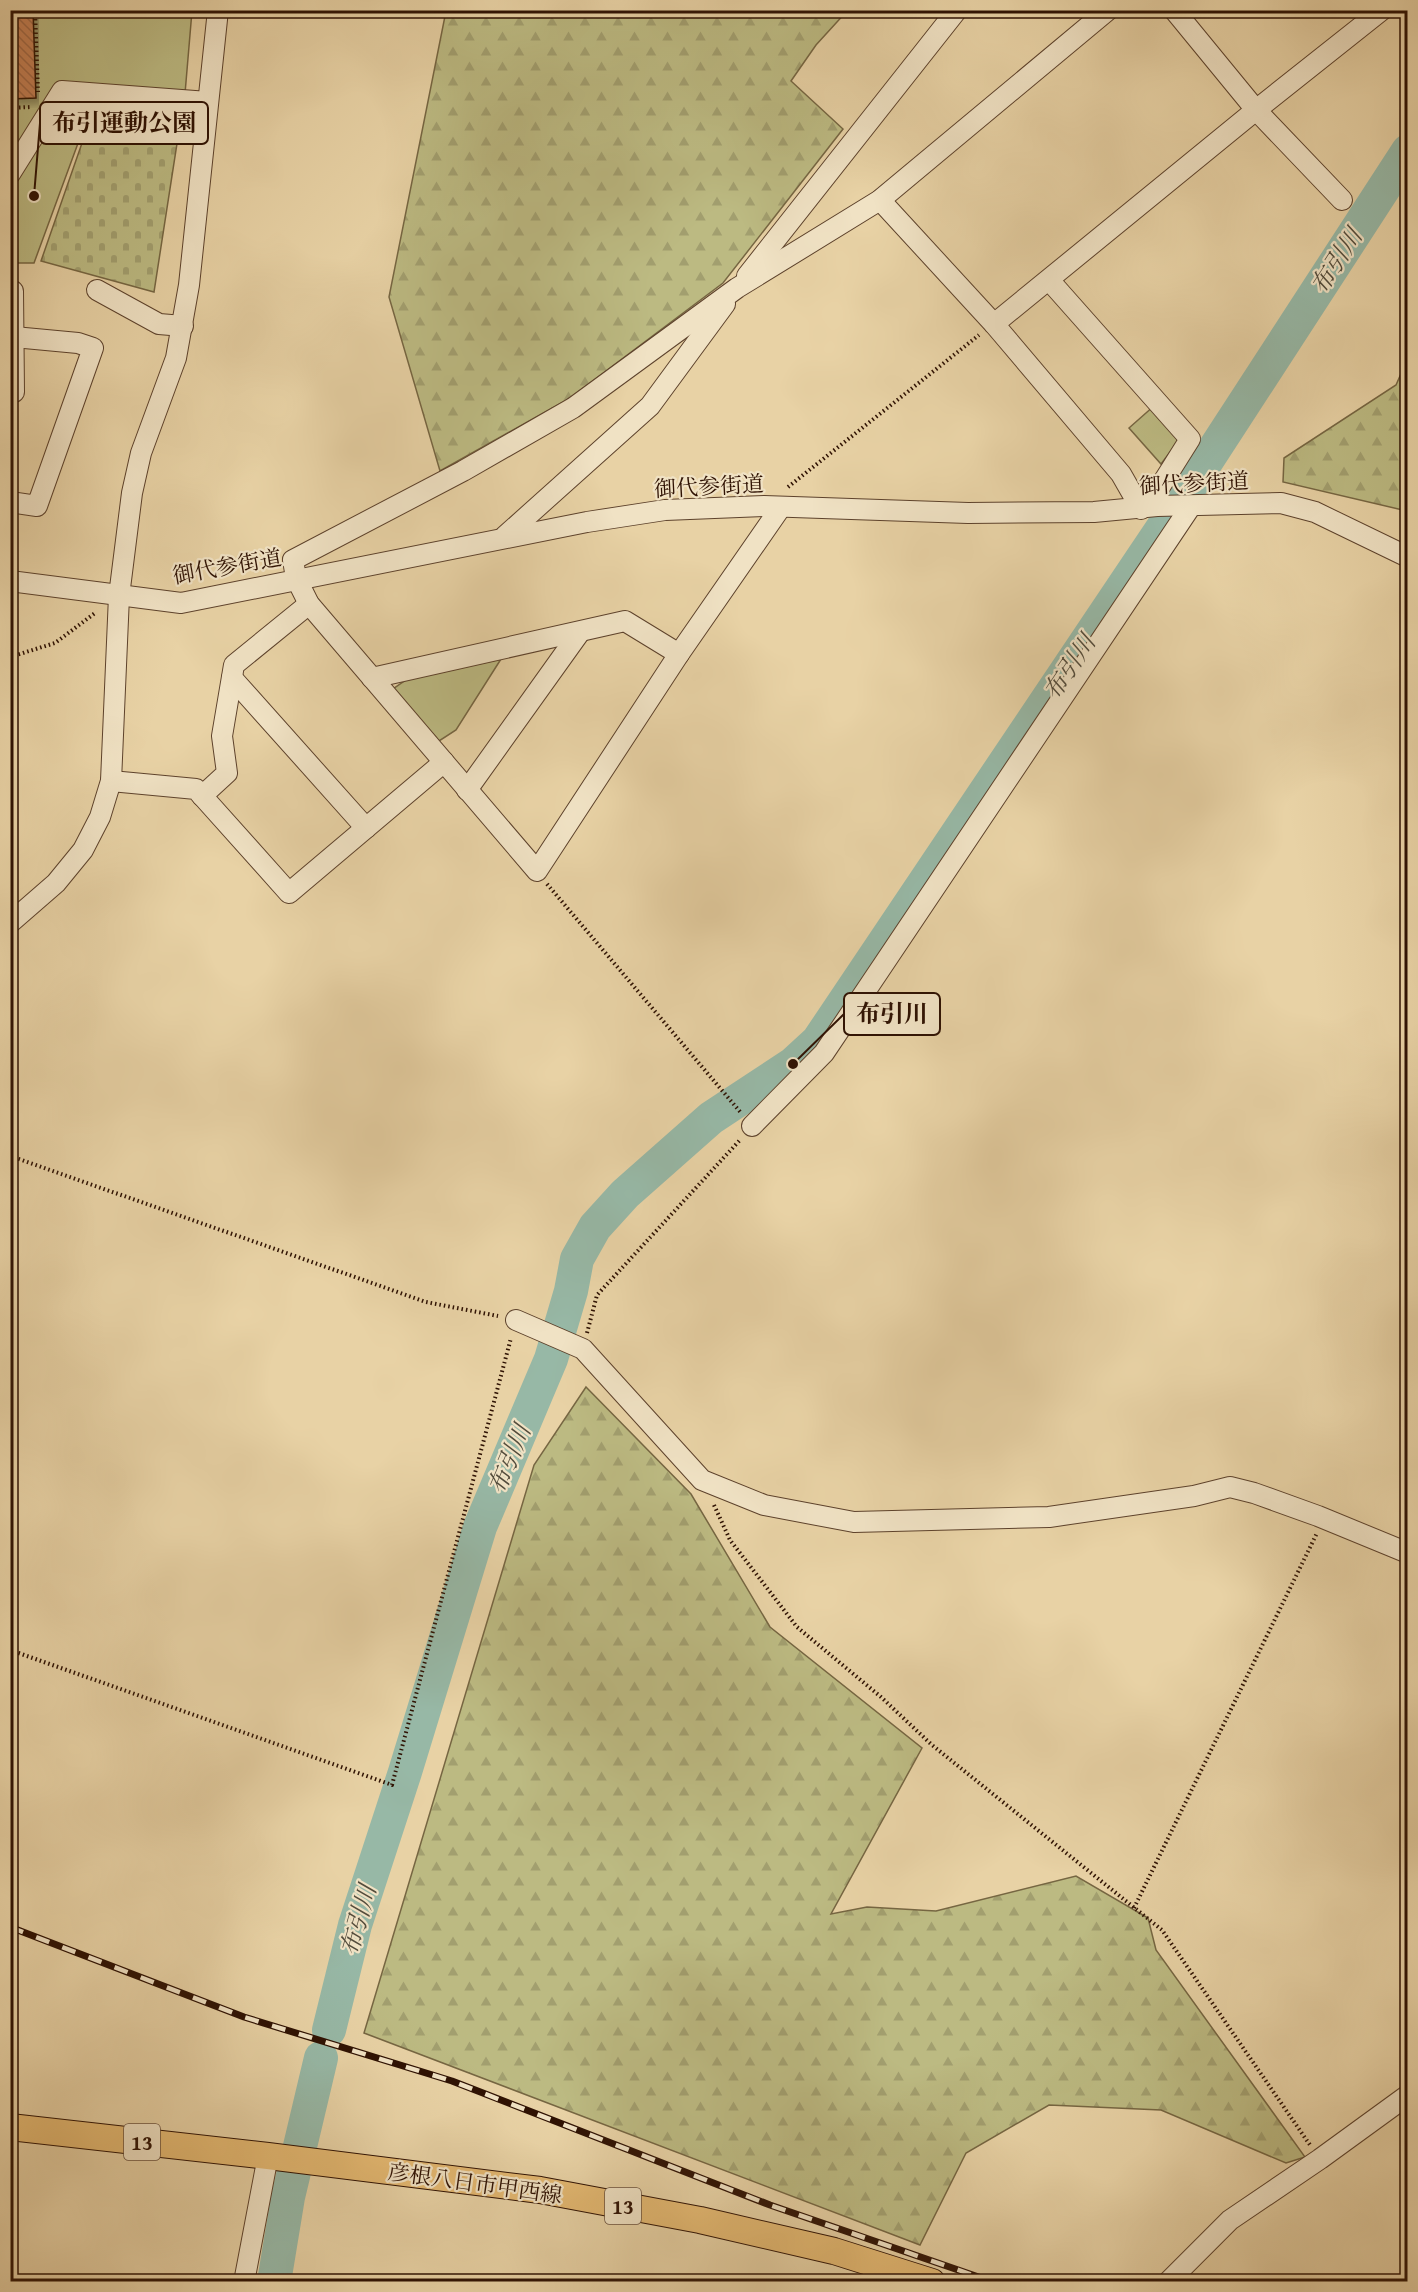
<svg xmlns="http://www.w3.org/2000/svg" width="1418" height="2292" font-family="'Gentium Book Plus','Noto Serif JP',serif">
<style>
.forest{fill:url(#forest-firs);stroke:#766642;stroke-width:1.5}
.cemetery{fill:url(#cemetery-stones);stroke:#766642;stroke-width:1.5}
.park{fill:#bcba82;stroke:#766642;stroke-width:1.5}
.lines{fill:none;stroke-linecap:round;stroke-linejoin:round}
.river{stroke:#97b8a6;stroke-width:34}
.building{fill:url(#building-back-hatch);stroke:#2f1203;stroke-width:1.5;filter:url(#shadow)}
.minor-casing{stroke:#5d422c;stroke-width:22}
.major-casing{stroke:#2f1203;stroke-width:28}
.path{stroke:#2f1203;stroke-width:4;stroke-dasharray:1.5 3;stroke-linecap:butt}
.minor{stroke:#f0e2c4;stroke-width:20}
.major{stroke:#e4b972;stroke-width:26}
.rail-casing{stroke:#2f1203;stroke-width:7}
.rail{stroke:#f0e2c4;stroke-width:4.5;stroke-dasharray:14;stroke-linecap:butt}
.labels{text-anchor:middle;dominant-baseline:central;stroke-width:4.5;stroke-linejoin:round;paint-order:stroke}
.shield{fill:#f0e2c4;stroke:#69503d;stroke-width:1.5}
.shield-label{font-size:21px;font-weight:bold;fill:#2f1203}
.street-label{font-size:22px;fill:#2f1203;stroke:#f0e2c4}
.water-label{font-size:24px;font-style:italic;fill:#534c3c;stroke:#f0e2c4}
.leader{fill:none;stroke:#2f1203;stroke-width:2}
.callout-dot{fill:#2f1203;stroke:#f0e2c4;stroke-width:2}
.callout{fill:#f0e2c4;stroke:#2f1203;stroke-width:2}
.callout-label{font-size:24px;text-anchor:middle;font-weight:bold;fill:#2f1203}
</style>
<defs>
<pattern id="forest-firs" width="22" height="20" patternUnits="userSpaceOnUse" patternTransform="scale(1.5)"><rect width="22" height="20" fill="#bcba82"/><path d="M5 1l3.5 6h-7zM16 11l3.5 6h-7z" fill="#a29f6f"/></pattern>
<pattern id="cemetery-stones" width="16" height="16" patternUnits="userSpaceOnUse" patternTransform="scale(1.5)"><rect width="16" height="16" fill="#bcba82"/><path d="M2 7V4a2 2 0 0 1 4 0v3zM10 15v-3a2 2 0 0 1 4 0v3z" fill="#a29f6f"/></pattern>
<pattern id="building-back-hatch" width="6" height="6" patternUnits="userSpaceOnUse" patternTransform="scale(1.5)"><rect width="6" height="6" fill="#c78157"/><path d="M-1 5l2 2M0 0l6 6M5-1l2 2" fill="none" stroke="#a26846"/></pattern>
<filter id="shadow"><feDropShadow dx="5.5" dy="5.5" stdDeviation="3" flood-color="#0004"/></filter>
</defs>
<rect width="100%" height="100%" fill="#e8d2a5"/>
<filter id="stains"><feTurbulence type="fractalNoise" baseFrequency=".00333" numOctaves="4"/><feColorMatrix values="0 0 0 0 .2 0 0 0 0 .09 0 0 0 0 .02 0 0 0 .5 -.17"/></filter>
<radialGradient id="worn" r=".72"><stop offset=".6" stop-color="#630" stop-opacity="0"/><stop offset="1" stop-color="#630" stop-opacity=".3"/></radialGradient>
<!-- forest -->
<g class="forest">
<polygon points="446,11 847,11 816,45 791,81 843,129 723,283 570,398 440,471 389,297"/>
<polygon points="1407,360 1407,511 1283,482 1284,458 1396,385"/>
<polygon points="586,1387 691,1494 770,1627 922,1748 831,1914 867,1907 936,1911 1076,1876 1148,1918 1156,1950 1305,2157 1286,2163 1161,2110 1049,2105 966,2153 920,2245 364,2033 534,1465"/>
</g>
<!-- cemetery -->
<polygon class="cemetery" points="90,120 178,137 154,292 41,261"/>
<!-- park -->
<g class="park">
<polygon points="10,11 192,11 182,129 88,116 34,263 11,263"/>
<polygon points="1155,405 1176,430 1177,443 1161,464 1129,428"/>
<polygon points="501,659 456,730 439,741 393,689 406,680"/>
</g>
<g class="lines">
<!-- river -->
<g class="river">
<polyline points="329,2030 355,1925 405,1772 480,1527 551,1359 571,1291 577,1259 595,1227 625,1194 711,1118 793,1064 818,1041 1180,502 1408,151"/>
<polyline points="274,2282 288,2197 321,2058"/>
</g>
</g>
<!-- building -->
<polygon class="building" points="10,10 33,10 36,98 10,99"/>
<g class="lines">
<defs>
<g id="minor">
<polyline points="1174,10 1256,110 1342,200"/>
<polyline points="10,174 62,91 208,102"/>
<polyline points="880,200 994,324 1121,474 1141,509 1151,501 1190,439 1049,280"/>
<polyline points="747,276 957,10"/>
<polyline points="97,290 159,324 183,326"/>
<polyline points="10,291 13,291 14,392 10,392"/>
<polyline points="994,324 1256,110 1382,10"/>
<polyline points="10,502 37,506 93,348 78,343 14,337"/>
<polyline points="781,507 679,654 537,871 309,604 296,578 293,560 463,471 573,408 737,288 880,200 1108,10"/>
<polyline points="505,536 650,406 725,304"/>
<polyline points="10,581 181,603 587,522 665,510 764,506 968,513 1094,512 1157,506 1281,503 1315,512 1408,557"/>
<polyline points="232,678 366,828"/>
<polyline points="372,678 625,621 679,654"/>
<polyline points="111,781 196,789 289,893 444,762"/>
<polyline points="467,790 580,632"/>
<polyline points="202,796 227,773 222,736 234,665 309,604"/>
<polyline points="10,923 56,883 83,850 100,817 111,781 119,596 132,493 141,453 176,358 189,285 218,10"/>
<polyline points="752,1126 824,1053 1191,506"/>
<polyline points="516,1320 583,1349 702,1480 764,1505 854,1522 1049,1517 1194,1496 1230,1487 1254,1493 1318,1516 1408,1553"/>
<polyline points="244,2282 268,2156"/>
<polyline points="1168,2282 1230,2220 1320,2159 1408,2095"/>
</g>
<polyline id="major" points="10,2127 268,2156 540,2190 700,2220 834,2251 932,2282"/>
</defs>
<!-- minor casing -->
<use href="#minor" class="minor-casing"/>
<!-- major casing -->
<use href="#major" class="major-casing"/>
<!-- path -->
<g class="path">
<polyline points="35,10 38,92"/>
<polyline points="10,108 31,107"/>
<polyline points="788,487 979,335"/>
<polyline points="10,657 55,643 95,613"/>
<polyline points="547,884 742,1114"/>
<polyline points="10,1156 426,1302 498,1316"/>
<polyline points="587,1333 597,1295 740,1140"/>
<polyline points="714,1505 730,1540 797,1627 881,1697 932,1745 1162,1930 1310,2145"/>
<polyline points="10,1650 392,1785 511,1338"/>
<polyline points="1134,1908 1317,1533"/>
</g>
<!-- minor -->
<use href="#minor" class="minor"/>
<!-- major -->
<use href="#major" class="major"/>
<defs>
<polyline id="rail" points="10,1927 244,2017 452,2081 770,2205 993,2282"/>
</defs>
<!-- rail casing -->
<use href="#rail" class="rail-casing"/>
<!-- rail -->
<use href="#rail" class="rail"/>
</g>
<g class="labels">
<!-- shield labels -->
<g class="shield">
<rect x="124" y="2124" width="36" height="36" rx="4.5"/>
<rect x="605" y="2188" width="36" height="36" rx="4.5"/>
</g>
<g class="shield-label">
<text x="142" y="2142">13</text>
<text x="623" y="2206">13</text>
</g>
<!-- street labels -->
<g class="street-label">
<text transform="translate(1194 483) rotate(-3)">御代参街道</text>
<text transform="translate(709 486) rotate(-3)">御代参街道</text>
<text transform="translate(227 566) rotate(-10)">御代参街道</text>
<text transform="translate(475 2183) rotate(8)">彦根八日市甲西線</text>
</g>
<!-- water labels -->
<g class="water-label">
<text transform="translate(1336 261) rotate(-57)">布引川</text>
<text transform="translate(1069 667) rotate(-56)">布引川</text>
<text transform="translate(509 1459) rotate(-67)">布引川</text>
<text transform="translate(358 1920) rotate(-74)">布引川</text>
</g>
</g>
<!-- callouts -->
<path class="leader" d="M34 196L40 123M793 1064L844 1014"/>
<g class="callout-dot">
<circle cx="34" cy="196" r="6"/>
<circle cx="793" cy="1064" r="6"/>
</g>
<g class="callout">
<rect x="40" y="102" width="168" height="42" rx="6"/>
<rect x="844" y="993" width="96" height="42" rx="6"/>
</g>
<g class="callout-label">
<text x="124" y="131">布引運動公園</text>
<text x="892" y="1022">布引川</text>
</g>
<!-- margin -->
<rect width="1418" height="2292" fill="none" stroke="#e8d2a5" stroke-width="36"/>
<rect x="12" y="12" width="1394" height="2268" fill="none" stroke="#2f1203" stroke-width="3"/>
<rect x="18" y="18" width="1382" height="2256" fill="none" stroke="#2f1203" stroke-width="1.5"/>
<rect width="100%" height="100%" filter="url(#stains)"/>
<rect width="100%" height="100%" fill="url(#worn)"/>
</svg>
